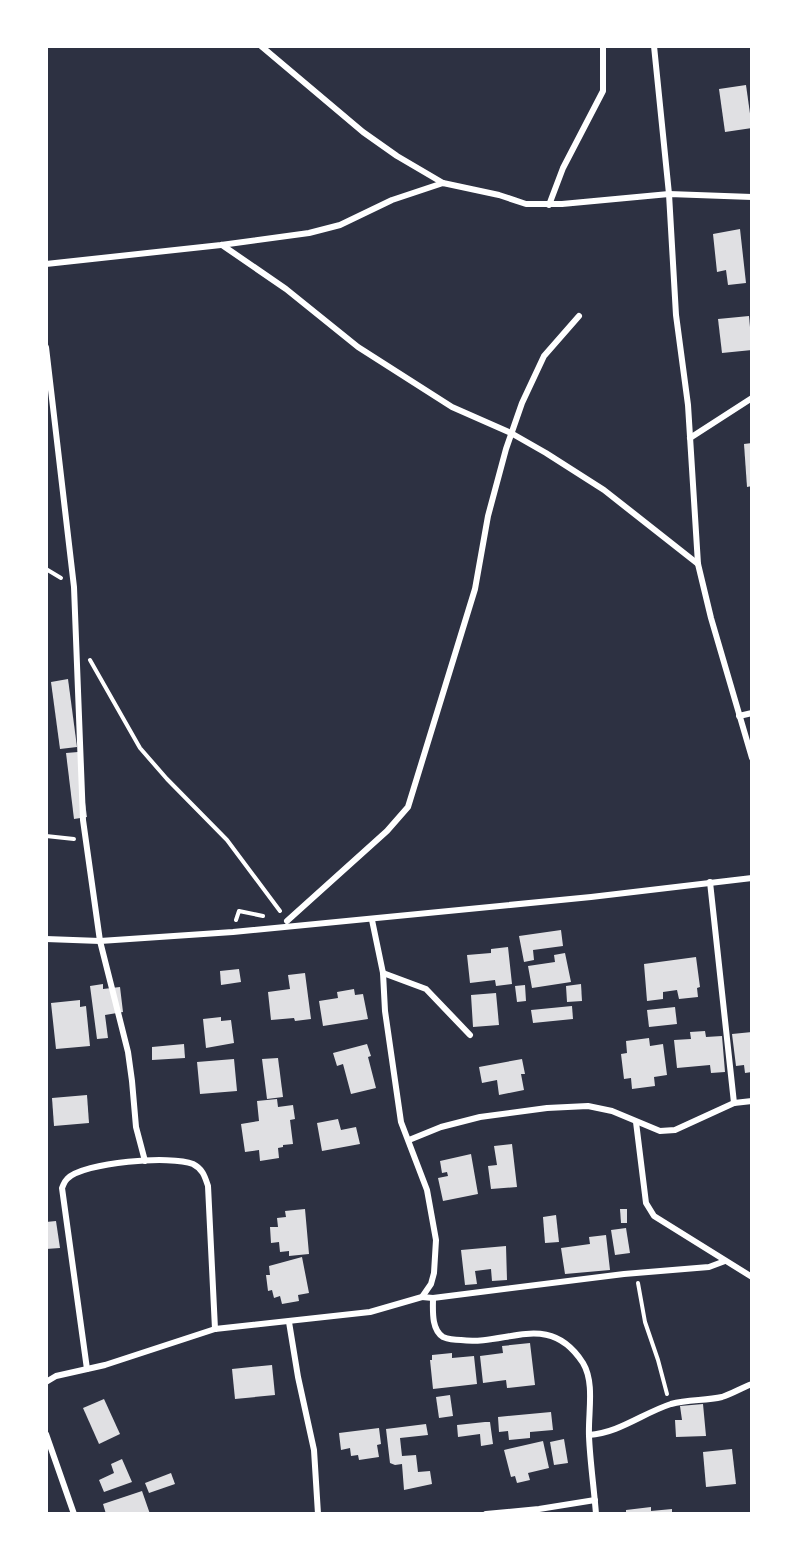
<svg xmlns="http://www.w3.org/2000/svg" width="798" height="1560" font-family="Overpass,sans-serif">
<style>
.building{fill:#e0e0e3}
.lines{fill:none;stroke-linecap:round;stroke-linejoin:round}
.path{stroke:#fff;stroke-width:4}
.minor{stroke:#fff;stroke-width:6}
</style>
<rect width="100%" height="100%" fill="#2d3142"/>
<!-- building -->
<g class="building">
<polygon points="746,85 752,128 725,132 719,89"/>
<polygon points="740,229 746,283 728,285 726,270 717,272 713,234"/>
<polygon points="749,316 752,350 722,353 718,319"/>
<polygon points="752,443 752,486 747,487 744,444"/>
<polygon points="68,679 77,747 60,749 51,682"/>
<polygon points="78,752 87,817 74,819 66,753"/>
<polygon points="561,930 563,946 533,950 534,960 524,962 519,936"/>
<polygon points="508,947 512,984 496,986 495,980 470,983 467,955 491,953 491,949"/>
<polygon points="565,953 571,982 532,988 528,966 555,962 554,955"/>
<polygon points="696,957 700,987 697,988 698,997 679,999 677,990 663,992 663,999 647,1001 644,964"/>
<polygon points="239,969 241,982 221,985 220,971"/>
<polygon points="305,973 311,1019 295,1021 294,1018 271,1020 268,992 290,989 288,975"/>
<polygon points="103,984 103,989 120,987 123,1012 105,1015 108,1038 97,1039 90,986"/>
<polygon points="581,984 582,1001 567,1002 566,986"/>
<polygon points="525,985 526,1001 517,1002 515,986"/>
<polygon points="354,989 355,995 363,994 368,1019 323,1026 319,1001 338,998 337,992"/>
<polygon points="496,993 499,1025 473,1027 471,995"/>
<polygon points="80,1000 80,1007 86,1006 90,1046 56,1049 51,1003"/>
<polygon points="572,1006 573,1019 533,1023 531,1010"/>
<polygon points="675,1007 677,1024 649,1027 647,1010"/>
<polygon points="221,1017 221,1021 231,1020 234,1043 206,1048 203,1019"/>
<polygon points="705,1031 706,1037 722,1036 725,1072 711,1073 710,1065 677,1068 674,1040 691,1039 690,1032"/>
<polygon points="752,1032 752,1072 745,1073 744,1065 736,1066 732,1034"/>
<polygon points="649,1038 650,1046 663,1044 667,1075 654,1077 655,1086 632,1089 631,1078 624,1079 621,1054 627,1053 626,1041"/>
<polygon points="184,1044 185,1058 152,1060 152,1047"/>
<polygon points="367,1044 371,1056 368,1057 376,1088 351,1094 343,1064 337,1066 333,1053"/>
<polygon points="278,1058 283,1097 267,1099 262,1059"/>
<polygon points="234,1059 237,1091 200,1094 197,1062"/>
<polygon points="522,1059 525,1074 521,1074 524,1090 499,1095 497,1080 482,1083 479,1067"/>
<polygon points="87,1095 89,1123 54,1126 52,1098"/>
<polygon points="277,1099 278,1107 293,1105 295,1119 290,1120 293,1144 283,1145 283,1147 278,1148 279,1158 260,1161 259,1150 245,1152 241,1124 259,1121 257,1101"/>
<polygon points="338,1119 341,1130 356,1127 360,1144 322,1151 317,1123"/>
<polygon points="512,1144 517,1187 491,1189 488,1166 497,1165 494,1146"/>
<polygon points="471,1154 478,1194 443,1201 438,1178 448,1176 447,1172 442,1173 440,1161"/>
<polygon points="305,1209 309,1254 289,1256 289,1251 280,1252 279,1242 271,1243 270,1227 278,1227 277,1218 286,1217 285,1211"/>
<polygon points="620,1209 627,1209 627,1223 621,1223"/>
<polygon points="556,1215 559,1242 545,1243 543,1217"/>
<polygon points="56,1221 60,1248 46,1249 46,1222"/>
<polygon points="626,1228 630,1253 615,1255 611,1230"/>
<polygon points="606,1235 610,1270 565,1274 561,1248 590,1244 589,1237"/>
<polygon points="506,1246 507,1280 492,1281 491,1269 475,1271 477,1284 465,1285 461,1250"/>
<polygon points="302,1257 309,1293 298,1295 299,1301 282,1304 280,1296 274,1298 272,1290 268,1291 266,1275 270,1275 269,1266"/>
<polygon points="530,1343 535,1385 507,1388 506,1380 483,1383 480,1356 503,1353 502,1346"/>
<polygon points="452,1353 452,1358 474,1356 477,1384 433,1389 430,1360 432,1360 432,1355"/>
<polygon points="272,1365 275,1395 235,1399 232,1369"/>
<polygon points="450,1395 453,1416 439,1418 436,1397"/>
<polygon points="104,1399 120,1434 99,1444 83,1408"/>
<polygon points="703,1404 706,1436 676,1437 675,1420 682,1420 680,1406"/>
<polygon points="551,1412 553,1430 530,1432 530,1438 509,1440 508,1431 499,1432 498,1417"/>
<polygon points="485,1422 490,1422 493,1444 481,1446 480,1434 458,1437 457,1425"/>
<polygon points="426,1424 428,1435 400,1438 402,1456 416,1455 418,1472 430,1471 432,1484 404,1490 402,1464 395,1465 390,1463 386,1429"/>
<polygon points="379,1428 381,1444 377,1445 379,1457 359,1460 358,1455 351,1456 350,1448 341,1450 339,1433"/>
<polygon points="564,1439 568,1463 554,1465 550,1442"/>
<polygon points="543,1441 549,1468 528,1473 530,1480 517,1483 515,1476 511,1477 504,1450"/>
<polygon points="732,1449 736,1484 706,1487 703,1452"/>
<polygon points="122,1459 132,1482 104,1492 99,1480 114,1473 111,1464"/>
<polygon points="171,1473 175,1484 149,1493 145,1483"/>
<polygon points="142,1491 150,1514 106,1514 103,1504"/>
<polygon points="651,1507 651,1511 672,1509 672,1514 626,1514 626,1510"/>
</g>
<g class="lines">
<!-- path -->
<g class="path">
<polyline points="46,569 61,578"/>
<polyline points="90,660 140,748 167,779 227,840 280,911"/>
<polyline points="46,836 74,839"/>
<polyline points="236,920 239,911 263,916"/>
<polyline points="638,1283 645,1322 658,1360 667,1394"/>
</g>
<!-- minor -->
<g class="minor">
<polyline points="261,46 363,132 397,156 443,183"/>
<polyline points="654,46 669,194 676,315 688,405 698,564 711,618 752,758"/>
<polyline points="549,205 563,168 603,91 603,46"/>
<polyline points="222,245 286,289 358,347 452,407 511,433 546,453 604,490 698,564"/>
<polyline points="46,264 221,245 309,233 340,225 392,200 443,183 499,195 526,204 562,204 669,194 752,197"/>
<polyline points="46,347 74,587 83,820 100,941 128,1052 132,1081 136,1127 145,1161"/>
<polyline points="690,438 752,398"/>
<polyline points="739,716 752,713"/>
<polyline points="710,882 734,1103"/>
<polyline points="287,921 387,831 408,807 475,589 488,516 506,449 522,403 544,356 579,316"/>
<polyline points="46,939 100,941 233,932 591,897 752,878"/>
<polyline points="383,973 426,989 470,1035"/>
<polyline points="636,1122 646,1203 654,1216 752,1277"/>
<polyline points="409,1140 441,1127 480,1117 547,1108 588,1106 612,1111 660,1131 675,1130 734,1103 752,1101"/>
<polyline points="422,1297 433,1298 624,1274 709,1267 725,1261"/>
<path d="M433 1298C433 1310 431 1329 443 1337 448 1339 456 1340 461 1340 507 1346 549 1310 583 1363 595 1383 588 1413 589 1436 590 1461 594 1488 596 1514"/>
<polyline points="289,1322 298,1377 314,1450 318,1514"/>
<path d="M87 1369 62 1188C64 1184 64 1182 67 1179 83 1162 172 1155 193 1164 203 1169 205 1177 208 1186L215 1329"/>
<polyline points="46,1382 56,1376 105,1365 215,1329 370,1312 422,1297 431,1284 434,1273 436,1240 427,1190 401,1122 385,1011 383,973 372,920"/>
<polyline points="46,1434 74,1514"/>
<path d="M589 1435C619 1433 643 1413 671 1404 688 1399 705 1401 722 1397 732 1394 741 1388 752 1384"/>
<polyline points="486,1514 539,1509 595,1500"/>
</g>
</g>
<!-- border -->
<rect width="798" height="1560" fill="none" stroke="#ffffff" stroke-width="96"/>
</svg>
